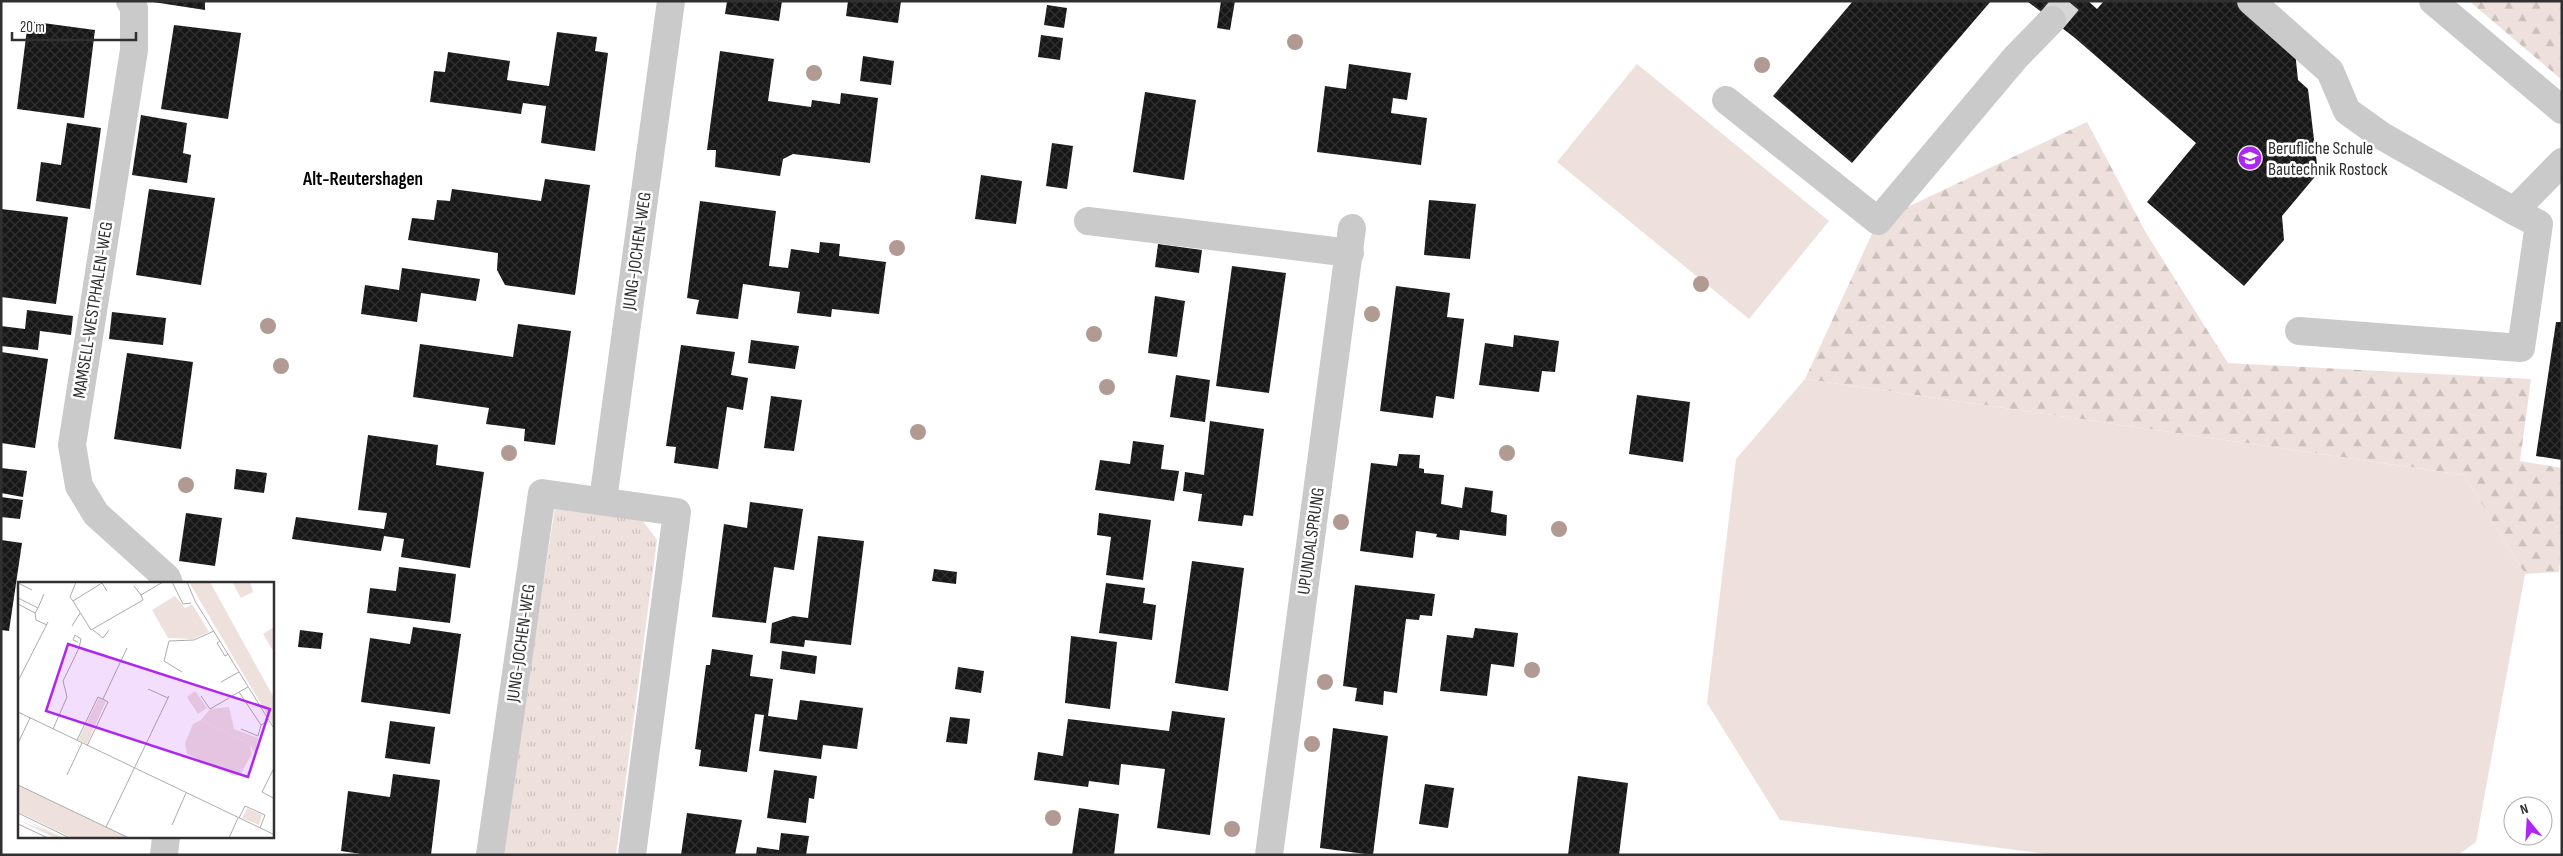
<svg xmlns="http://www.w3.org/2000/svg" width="2563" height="856" font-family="'Sofia Sans Condensed',sans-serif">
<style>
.grass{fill:url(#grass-tufts)}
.forest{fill:url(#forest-firs)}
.park{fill:#eee0dd}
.building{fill:url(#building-cross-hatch)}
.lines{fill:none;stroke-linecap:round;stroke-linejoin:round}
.minor-tunnel{stroke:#d6d6d6;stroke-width:28;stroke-dasharray:28 14;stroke-linecap:butt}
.minor{stroke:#cacaca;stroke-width:28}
.tree{fill:#b09a92}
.labels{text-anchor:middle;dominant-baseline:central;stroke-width:5;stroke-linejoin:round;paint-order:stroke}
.poi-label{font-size:18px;fill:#303030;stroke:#fff;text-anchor:start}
.street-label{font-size:18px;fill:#303030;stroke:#fff}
.neighbourhood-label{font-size:19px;font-weight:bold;fill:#000;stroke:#fff}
.inset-road{fill:none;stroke:#acacac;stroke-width:1}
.view{fill:#ad27f1;fill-opacity:0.15;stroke:#ad27f1;stroke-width:2.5}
.inset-edge{fill:none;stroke:#303030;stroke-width:2.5}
</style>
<defs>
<pattern id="grass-tufts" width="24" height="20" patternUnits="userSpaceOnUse" patternTransform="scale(1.25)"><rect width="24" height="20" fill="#eee0dd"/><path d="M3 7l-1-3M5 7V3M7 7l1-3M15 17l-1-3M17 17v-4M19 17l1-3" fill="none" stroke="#ccc0be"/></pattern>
<pattern id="forest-firs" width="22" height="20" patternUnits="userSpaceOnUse" patternTransform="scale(1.25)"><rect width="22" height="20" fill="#eee0dd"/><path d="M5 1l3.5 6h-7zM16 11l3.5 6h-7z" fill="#ccc0be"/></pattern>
<pattern id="building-cross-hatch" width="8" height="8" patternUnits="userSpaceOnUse" patternTransform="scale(1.25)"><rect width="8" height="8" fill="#171717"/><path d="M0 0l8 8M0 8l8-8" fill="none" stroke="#303030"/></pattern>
</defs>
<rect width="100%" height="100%" fill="#fff"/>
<!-- grass -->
<polygon class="grass" points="555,507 643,521 657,540 616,855 501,855"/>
<!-- forest -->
<g class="forest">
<polygon points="2469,1 2562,1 2562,80"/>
<polygon points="2087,122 2146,233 2228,363 2531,379 2520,461 2562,468 2562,540 2559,572 2525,574 2464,475 1805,379 1878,221"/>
</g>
<!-- park -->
<g class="park">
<polygon points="1637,64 1829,221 1749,319 1557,162"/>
<polygon points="1805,379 2464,475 2525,574 2476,842 2458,855 2056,855 1780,820 1707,703 1736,459"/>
</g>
<!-- building -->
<g class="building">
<polygon points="153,1 205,1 205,10 153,2"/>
<polygon points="727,1 782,1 779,21 725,14"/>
<polygon points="848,1 901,1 898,23 846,16"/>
<polygon points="1221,1 1235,1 1230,30 1217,28"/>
<polygon points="1853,1 1991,1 1852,163 1773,96"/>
<polygon points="2027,1 2088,1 2097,9 2104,1 2236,1 2295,51 2298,80 2308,89 2318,173 2282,216 2284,240 2244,286 2147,202 2196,143 2075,38"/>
<polygon points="1047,5 1067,8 1064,28 1044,25"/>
<polygon points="28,21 95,30 84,118 17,109"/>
<polygon points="174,25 241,33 228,119 161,109"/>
<polygon points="557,32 597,37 595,51 608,53 595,151 541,143 546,106 523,103 521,114 430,102 434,71 445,72 448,52 510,61 507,80 549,86"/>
<polygon points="1041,35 1063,38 1060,60 1038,57"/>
<polygon points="720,51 774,59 768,101 811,107 812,100 840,104 841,93 878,98 870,163 793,154 783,159 780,176 715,167 716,150 707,150"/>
<polygon points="863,56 894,61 891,85 860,81"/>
<polygon points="1349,64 1411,73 1407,100 1393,98 1391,113 1427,118 1421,165 1317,152 1325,86 1346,89"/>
<polygon points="1145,92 1196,100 1184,180 1133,172"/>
<polygon points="141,115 187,123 183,153 191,155 187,183 132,175"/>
<polygon points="67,123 101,128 90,209 36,201 41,162 61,165"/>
<polygon points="1052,143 1073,146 1067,189 1046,186"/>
<polygon points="981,175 1022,181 1016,224 975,219"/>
<polygon points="545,179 590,185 575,295 505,285 497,270 498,253 408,240 412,218 434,220 437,200 450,201 452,189 541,201"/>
<polygon points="149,189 215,198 201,285 136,275"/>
<polygon points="1429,200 1476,204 1470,259 1424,255"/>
<polygon points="700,201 776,211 769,266 788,268 791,249 819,253 820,242 840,244 839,256 886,262 879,314 832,309 831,317 797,313 800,292 743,284 738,319 696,314 699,300 687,298"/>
<polygon points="1,209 68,217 56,304 1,297"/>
<polygon points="1158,244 1202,250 1199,273 1155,267"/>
<polygon points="1232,266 1286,273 1269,393 1216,386"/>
<polygon points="402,268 480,279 476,301 421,293 417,322 361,314 365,285 399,290"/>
<polygon points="1396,286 1450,293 1447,317 1464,319 1454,399 1436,396 1433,418 1380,411"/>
<polygon points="1155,296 1185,301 1177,357 1148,353"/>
<polygon points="27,310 73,316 71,335 40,331 38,350 1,346 1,326 25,329"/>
<polygon points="112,312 166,318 163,345 109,339"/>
<polygon points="2556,322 2562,322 2562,460 2536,456"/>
<polygon points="518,324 571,331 555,445 524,441 525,429 486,424 489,408 413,397 420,344 513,357"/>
<polygon points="1514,335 1559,341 1555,372 1542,371 1539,392 1479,385 1485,343 1513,347"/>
<polygon points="751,340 799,346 795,369 748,363"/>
<polygon points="681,345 735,352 731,375 748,378 743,410 727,407 718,469 674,463 676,447 666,446"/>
<polygon points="1,352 48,359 35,448 1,443"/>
<polygon points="127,353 193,362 181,449 114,439"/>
<polygon points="1176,375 1210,380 1205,422 1170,417"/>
<polygon points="1637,395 1690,402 1683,462 1629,454"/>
<polygon points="771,396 802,400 794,451 764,448"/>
<polygon points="1210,421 1264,429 1253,516 1244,515 1242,526 1198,521 1202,494 1183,491 1185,472 1204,475"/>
<polygon points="368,435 438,445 436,465 484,472 470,568 401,557 404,539 384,536 381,551 292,539 296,517 384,529 387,513 358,510"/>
<polygon points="1133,441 1164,445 1161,469 1179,471 1174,501 1095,490 1100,460 1130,464"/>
<polygon points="1399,454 1420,455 1419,468 1424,469 1424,473 1444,475 1441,504 1462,508 1465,487 1493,491 1491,512 1507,515 1506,536 1460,530 1459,540 1436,537 1437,534 1416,531 1413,558 1360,551 1371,463 1397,466"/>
<polygon points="1,468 27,471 23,497 1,493"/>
<polygon points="236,469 267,473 264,493 234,489"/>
<polygon points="1,497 23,500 20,519 1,517"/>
<polygon points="750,502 803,509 794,570 774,567 766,623 712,617 724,524 747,528"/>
<polygon points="186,513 222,518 215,566 179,561"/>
<polygon points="1099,513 1151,520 1143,580 1106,575 1111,537 1097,535"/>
<polygon points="818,536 864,541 851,645 805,640 804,647 770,643 772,623 793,616 808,618"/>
<polygon points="1,540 22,543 9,631 1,630"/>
<polygon points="1192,561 1244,568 1228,691 1175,683"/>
<polygon points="399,567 456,574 450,623 367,613 370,588 396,591"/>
<polygon points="934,569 957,572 956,584 932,581"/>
<polygon points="1106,583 1145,588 1143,603 1156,605 1152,640 1099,633"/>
<polygon points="1355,585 1435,594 1432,616 1420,615 1419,620 1406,619 1397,693 1384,691 1383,705 1355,701 1357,688 1343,686"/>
<polygon points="413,627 461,634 450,714 361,702 370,638 410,644"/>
<polygon points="1475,628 1518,633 1514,667 1491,664 1487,696 1440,691 1447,635 1473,638"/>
<polygon points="300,630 323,633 321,649 298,647"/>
<polygon points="1071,636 1117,642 1110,709 1065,703"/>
<polygon points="712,649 753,655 750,676 773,679 768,716 797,720 800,700 863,708 857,749 823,745 821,759 759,751 764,715 755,714 747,772 699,766 701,750 695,749 706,665 710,665"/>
<polygon points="782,651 817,656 815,674 780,669"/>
<polygon points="958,667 984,671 981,693 955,689"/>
<polygon points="1172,711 1225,718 1210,835 1157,828 1165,769 1121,764 1119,785 1089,781 1088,787 1034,780 1038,752 1063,756 1068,719 1169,731"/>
<polygon points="950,717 970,719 967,744 946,742"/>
<polygon points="390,721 435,727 430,764 385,758"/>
<polygon points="1333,728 1388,736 1373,855 1320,848"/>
<polygon points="774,770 817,776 814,799 809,798 806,823 767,818"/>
<polygon points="393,774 440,780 431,855 368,855 341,851 348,791 390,797"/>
<polygon points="1578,776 1628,783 1619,855 1568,855"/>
<polygon points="1425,784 1454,788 1448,828 1419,824"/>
<polygon points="1079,808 1119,814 1114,855 1072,855"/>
<polygon points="687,813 742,820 735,855 681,855"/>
<polygon points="781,833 809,836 806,855 756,855 757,847 779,850"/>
</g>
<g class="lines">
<!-- minor-tunnel -->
<polyline class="minor-tunnel" points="2052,20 2068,1"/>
<!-- minor -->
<g class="minor">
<polyline points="130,1 134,8 134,50 72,445 79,486 96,514 167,578 169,584"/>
<polyline points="2251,1 2330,71 2347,111 2382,136 2514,211 2562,162"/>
<polyline points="2433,1 2562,110"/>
<polyline points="1726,100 1878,221 2015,58 2052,20"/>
<polyline points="1088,221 1350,253"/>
<polyline points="2299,331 2521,348 2539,224 2514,211"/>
<polyline points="603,500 671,1"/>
<polyline points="164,855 166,837"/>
<polyline points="490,855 542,493 677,512 632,855"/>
<polyline points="1269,855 1352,228"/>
</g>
</g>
<!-- trees -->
<g class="tree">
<circle cx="1295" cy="42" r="8"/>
<circle cx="1762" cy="65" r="8"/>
<circle cx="814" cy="73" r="8"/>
<circle cx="897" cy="248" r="8"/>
<circle cx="1701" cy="284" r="8"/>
<circle cx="1372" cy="314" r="8"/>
<circle cx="268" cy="326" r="8"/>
<circle cx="1094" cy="334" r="8"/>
<circle cx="281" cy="366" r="8"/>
<circle cx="1107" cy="387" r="8"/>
<circle cx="918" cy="432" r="8"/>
<circle cx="509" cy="453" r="8"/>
<circle cx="1507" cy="453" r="8"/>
<circle cx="186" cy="485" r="8"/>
<circle cx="1341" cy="522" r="8"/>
<circle cx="1559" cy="529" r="8"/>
<circle cx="1532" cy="670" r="8"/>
<circle cx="1325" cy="682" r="8"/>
<circle cx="1312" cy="744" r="8"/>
<circle cx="1053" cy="818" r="8"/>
<circle cx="1232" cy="829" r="8"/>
</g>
<!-- icons -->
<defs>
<symbol id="school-disc" viewBox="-11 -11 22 22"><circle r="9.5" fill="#ad27f1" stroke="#fff"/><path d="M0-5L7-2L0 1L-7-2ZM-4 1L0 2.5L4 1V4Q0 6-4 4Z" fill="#fff"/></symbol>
</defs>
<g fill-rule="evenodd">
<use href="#school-disc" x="2236" y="144" width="28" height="28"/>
</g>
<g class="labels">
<!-- poi labels -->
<g class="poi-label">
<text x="2268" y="148">Berufliche Schule<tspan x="2268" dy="21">Bautechnik Rostock</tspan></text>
</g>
<!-- street labels -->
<g class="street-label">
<text transform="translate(637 251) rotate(-82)">JUNG-JOCHEN-WEG</text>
<text transform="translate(93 310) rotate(-81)">MAMSELL-WESTPHALEN-WEG</text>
<text transform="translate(1311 541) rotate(-82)">UPUNDALSPRUNG</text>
<text transform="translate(521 643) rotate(-82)">JUNG-JOCHEN-WEG</text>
</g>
<!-- neighbourhood labels -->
<g class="neighbourhood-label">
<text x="363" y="179">Alt-Reutershagen</text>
</g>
</g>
<!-- overview -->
<g transform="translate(18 582)">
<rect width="256" height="256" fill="#fff"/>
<path d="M214 0H232L235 10 223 16ZM157 14 167 26 174 22 191 50 175 57 150 56 134 28ZM81 116 88 119 69 162 60 158ZM0 203 111 256H55L0 230ZM229 226 244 233 241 243 224 236ZM0 234 45 256H37L0 238 26 248Z" fill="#eee0dd"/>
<path d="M171 0H192L256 116V144ZM256 45V70L245 52ZM211 125 216 147 240 156 237 172 232 162 183 138 192 127Z" fill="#eee0dd"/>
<path d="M177 109 189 126 180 132 169 115ZM183 138 232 162 234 172 223 191 216 194 169 172 167 161 175 142Z" fill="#eee0dd"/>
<path class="inset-road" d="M154 0 165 22 173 21M169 0 177 19 257 148M0 1 14 8M116 4 123 13 145 0M89 9 84 1 55 19 73 48 125 18 123 13M0 16 20 26 17 31 0 22M55 19 52 15 58 0M20 26 26 12M17 31 18 38 29 43M54 44 62 31M75 48 85 56 91 48M202 59 199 61 204 69 207 74 210 72M164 90 146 79 151 59 176 58 196 49M0 99 30 40M203 100 221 90M130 107 150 116M221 110 243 143 250 139M183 114 192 127 211 116M214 114 230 105M85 117 109 66M0 130 257 253M35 147 49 115 45 99 61 66 63 57 57 53 55 58 60 60M223 147 240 154 243 143M59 158 80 115 85 117 90 120 69 164M0 161 12 136M257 184 244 210 257 217M49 193 64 161M0 203 111 256M0 231 52 256M221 236 227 224 247 233 242 246M0 242 30 256M154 243 168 211M88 245 151 114M211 256 220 236"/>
<path class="view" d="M50 62 252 127 230 195 28 129Z"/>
<rect width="256" height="256" class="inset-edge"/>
</g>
<!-- border -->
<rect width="2563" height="856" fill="none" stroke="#303030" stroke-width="5"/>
<!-- north arrow -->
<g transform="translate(2528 821) rotate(342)"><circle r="24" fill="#ffffff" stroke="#acacac"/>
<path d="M0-4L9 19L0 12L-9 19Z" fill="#ad27f1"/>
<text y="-8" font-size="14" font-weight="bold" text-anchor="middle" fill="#303030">N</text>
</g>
<!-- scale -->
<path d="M12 32v8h124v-8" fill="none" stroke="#303030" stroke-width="2.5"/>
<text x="20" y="32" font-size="15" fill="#303030" stroke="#ffffff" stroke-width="4" paint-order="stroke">20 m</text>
</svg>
